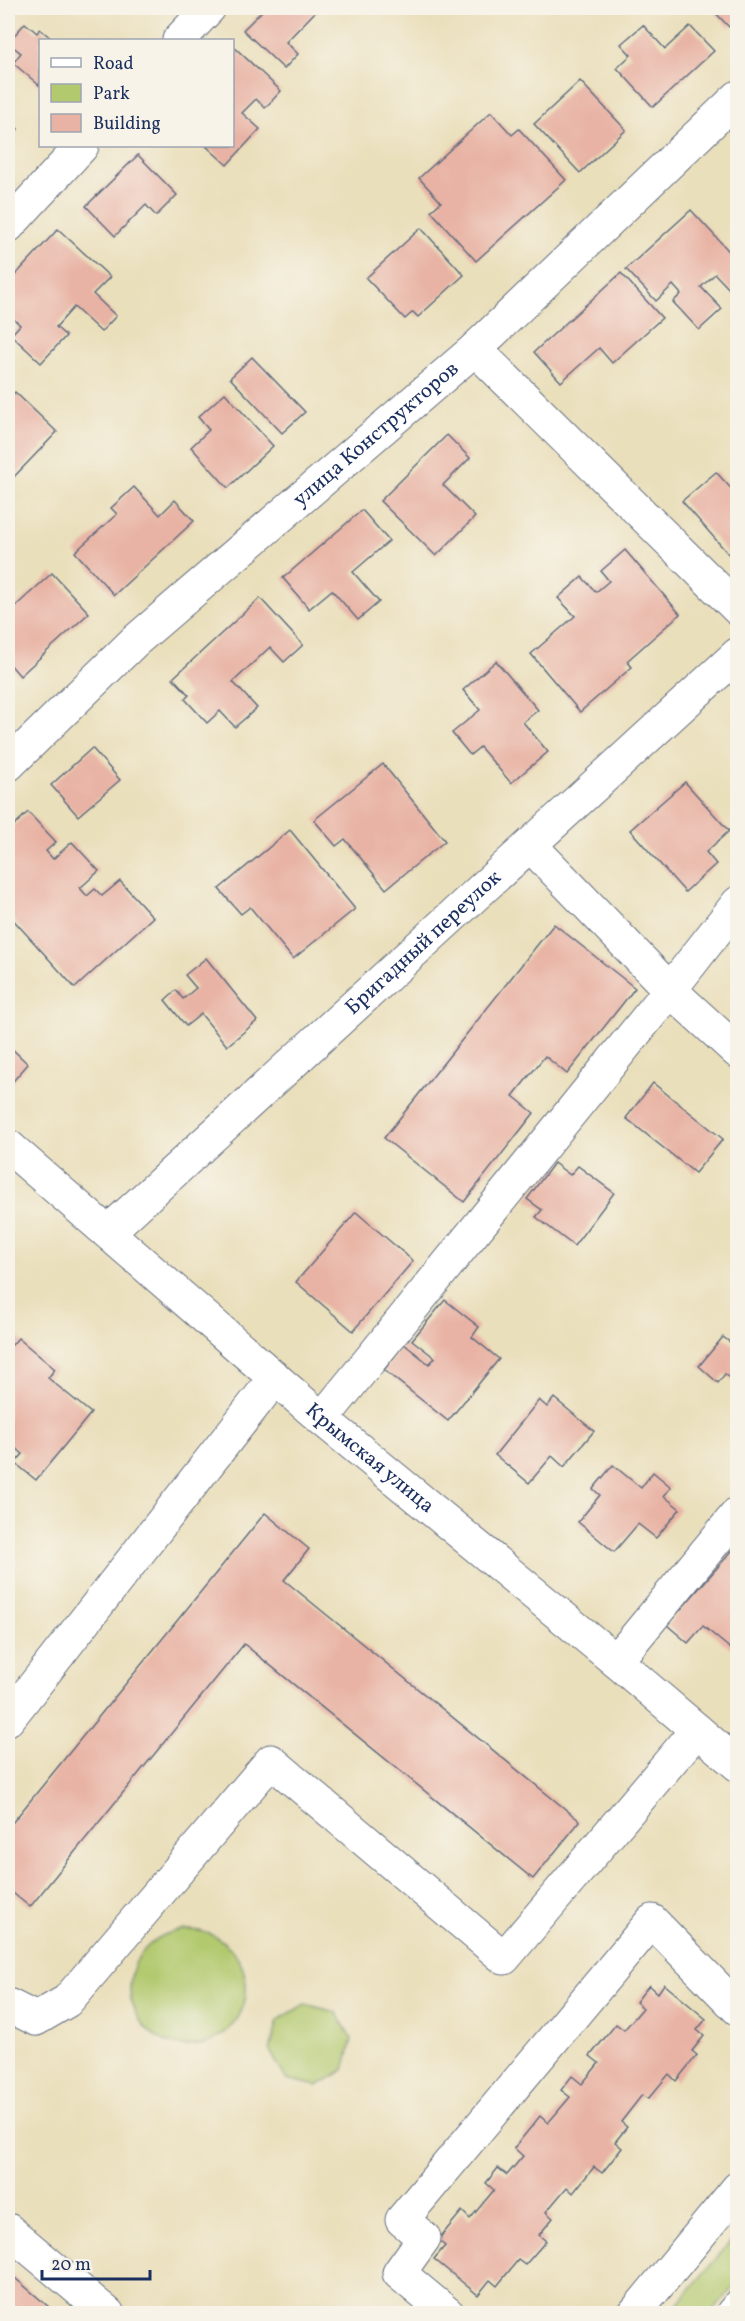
<svg xmlns="http://www.w3.org/2000/svg" width="745" height="2321" font-family="Vollkorn,serif">
<style>
.green{fill:#b2c96e;stroke:#667c66;stroke-width:1.5}
.building{fill:#e8b3a4}
.lines{fill:none;stroke-linecap:round;stroke-linejoin:round}
.minor-casing{stroke:#636d7f;stroke-width:35}
.minor{stroke:#fff;stroke-width:33}
.labels{text-anchor:middle;dominant-baseline:central;stroke-width:4.5;stroke-linejoin:round;paint-order:stroke}
.street-label{font-size:21px;fill:#1b2f5e;stroke:#f7f3e8}
</style>
<rect width="100%" height="100%" fill="#f7f3e8"/>
<filter id="ink" filterUnits="userSpaceOnUse"><feTurbulence type="fractalNoise" baseFrequency=".0167" numOctaves="2"/><feDisplacementMap in="SourceGraphic" scale="12" xChannelSelector="R" yChannelSelector="G"/><feConvolveMatrix kernelMatrix="1 2 1 2 8 2 1 2 1" color-interpolation-filters="sRGB"/></filter>
<filter id="wash" filterUnits="userSpaceOnUse"><feTurbulence type="fractalNoise" baseFrequency=".008" numOctaves="4" result="noise"/><feDisplacementMap in="SourceGraphic" scale="24" xChannelSelector="R" yChannelSelector="G"/><feGaussianBlur stdDeviation="1.35" result="paint"/><feColorMatrix in="noise" values="0 0 0 0 0 0 0 0 0 0 0 0 0 0 0 0 0 1.4 0 .05"/><feComposite in="paint" operator="in"/></filter>
<g filter="url(#wash)">
<rect width="100%" height="100%" fill="#eadfbb"/>
<!-- green -->
<g class="green">
<circle cx="188" cy="1988" r="58"/>
<polygon points="305,2004 336,2012 352,2039 344,2070 317,2086 286,2079 270,2051 278,2020"/>
<polygon points="737,2234 737,2283 711,2313 669,2314"/>
</g>
<g id="blocks">
<!-- building -->
<g class="building">
<polygon points="265,8 319,8 286,42 298,54 284,69 243,30"/>
<polygon points="711,8 738,8 738,19 729,27"/>
<polygon points="25,23 37,33 40,29 53,40 40,40 40,86 13,63 21,53 8,43"/>
<polygon points="643,25 665,49 690,26 714,51 653,107 617,68 631,55 621,44"/>
<polygon points="232,45 281,91 265,108 256,99 242,113 260,129 227,165 206,146 232,146"/>
<polygon points="580,81 626,130 580,173 534,124"/>
<polygon points="491,112 512,135 519,129 566,180 476,261 431,211 441,202 419,178"/>
<polygon points="8,119 18,129 8,139"/>
<polygon points="138,155 177,195 156,216 146,205 115,236 86,206"/>
<polygon points="691,210 738,261 738,285 731,291 715,274 701,287 722,309 699,330 673,302 681,294 673,285 656,301 626,269"/>
<polygon points="421,228 464,275 418,317 413,312 405,319 366,278"/>
<polygon points="58,229 110,277 93,294 116,316 101,332 74,307 56,327 66,336 41,363 11,335 20,325 8,313 8,283"/>
<polygon points="621,273 662,318 612,363 599,348 561,382 534,352"/>
<polygon points="252,357 305,412 282,433 230,378"/>
<polygon points="15,392 57,432 9,482 8,480 8,400"/>
<polygon points="225,393 273,446 228,488 191,447 209,430 198,417"/>
<polygon points="447,435 470,458 443,485 475,517 436,556 380,501"/>
<polygon points="716,472 738,496 738,565 682,501"/>
<polygon points="134,487 160,515 175,500 194,521 114,595 75,552 117,514 111,508"/>
<polygon points="362,510 389,541 353,572 379,602 358,620 332,590 309,609 283,578"/>
<polygon points="625,550 680,614 627,661 632,667 580,712 531,654 575,616 558,598 582,577 596,592 609,581 601,571"/>
<polygon points="52,573 89,613 20,676 8,662 8,613"/>
<polygon points="260,598 303,645 284,662 270,647 233,682 257,708 235,727 220,711 207,723 185,699 189,695 173,678"/>
<polygon points="496,661 538,710 523,722 548,752 511,783 480,747 470,755 452,733 480,710 463,690"/>
<polygon points="738,730 738,743 731,736"/>
<polygon points="92,748 120,780 78,816 51,785"/>
<polygon points="383,764 445,841 386,889 345,839 336,846 314,820"/>
<polygon points="685,782 729,831 706,852 716,864 685,892 630,830"/>
<polygon points="28,812 56,842 46,851 53,859 72,842 99,871 80,888 87,896 95,889 102,896 120,881 153,917 75,988 8,914 8,831"/>
<polygon points="290,830 355,909 293,959 250,907 241,914 219,889"/>
<polygon points="554,924 635,988 567,1074 545,1056 513,1096 534,1113 464,1202 384,1138"/>
<polygon points="206,958 257,1021 227,1046 201,1014 186,1026 165,1000 176,990 183,999 196,988 185,975"/>
<polygon points="8,1045 28,1064 8,1087"/>
<polygon points="653,1083 723,1139 695,1173 626,1118"/>
<polygon points="554,1163 570,1175 578,1166 614,1193 574,1246 536,1217 542,1210 527,1199"/>
<polygon points="356,1212 413,1261 353,1331 296,1282"/>
<polygon points="445,1300 479,1327 472,1337 499,1359 448,1421 384,1370 404,1344 429,1364 435,1358 412,1340"/>
<polygon points="723,1337 738,1348 738,1384 725,1374 718,1383 699,1366"/>
<polygon points="18,1338 55,1369 48,1378 91,1413 36,1480 15,1463 23,1454 8,1442 8,1342 12,1345"/>
<polygon points="554,1398 594,1431 564,1467 552,1456 529,1483 495,1455 539,1400 547,1407"/>
<polygon points="613,1465 641,1488 653,1472 671,1487 664,1496 680,1509 656,1538 638,1524 614,1552 578,1522 600,1495 593,1489"/>
<polygon points="265,1513 309,1549 284,1580 580,1821 533,1879 244,1644 30,1907 8,1889 8,1828"/>
<polygon points="738,1544 738,1655 703,1626 688,1643 667,1625"/>
<polygon points="664,1984 706,2019 697,2030 704,2036 692,2051 697,2055 676,2081 669,2074 648,2099 642,2095 621,2122 627,2127 615,2142 622,2148 602,2173 594,2167 573,2193 567,2187 546,2212 553,2218 539,2235 546,2241 525,2265 518,2260 497,2286 490,2280 478,2295 434,2259 445,2246 438,2240 462,2211 470,2219 494,2190 486,2183 498,2168 507,2175 523,2156 514,2148 540,2116 548,2123 570,2097 561,2090 572,2076 582,2084 599,2063 590,2056 616,2024 624,2030 643,2008 636,2002 649,1985 658,1993"/>
<polygon points="8,2272 57,2314 8,2314"/>
</g>
</g>
</g>
<g filter="url(#ink)">
<use href="#blocks" fill-opacity="0" stroke="#636d7f" stroke-width="1.5"/>
<g class="lines">
<defs>
<g id="minor">
<polyline points="179,40 209,8"/>
<polyline points="8,226 82,146"/>
<polyline points="475,349 738,609"/>
<path id="s1" d="M8 765 134 642 475 349 738 97"/>
<polyline points="530,845 670,990 738,1052"/>
<path id="s2" d="M8 1146 322 1419 616 1661 738 1765"/>
<path id="s3" d="M108 1232 738 654"/>
<polyline points="322,1419 670,990 738,903"/>
<polyline points="616,1661 738,1513"/>
<polyline points="8,1719 275,1378"/>
<polyline points="8,2005 36,2019 67,2001 271,1761 504,1958 697,1730"/>
<polyline points="8,2230 108,2314"/>
<polyline points="448,2314 399,2273 424,2238 402,2220 652,1921 738,2009"/>
<polyline points="634,2314 738,2188"/>
<polyline points="732,2314 738,2307"/>
</g>
</defs>
<!-- minor casing -->
<use href="#minor" class="minor-casing"/>
<!-- minor -->
<use href="#minor" class="minor"/>
</g>
</g>
<g class="labels">
<!-- street labels -->
<g class="street-label">
<text stroke="none"><textPath href="#s1" startOffset="495">улица Конструкторов</textPath></text>
<text stroke="none"><textPath href="#s3" startOffset="428">Бригадный переулок</textPath></text>
<text stroke="none"><textPath href="#s2" startOffset="478">Крымская улица</textPath></text>
</g>
</g>
<!-- margin -->
<rect width="745" height="2321" fill="none" stroke="#f7f3e8" stroke-width="30"/>
<!-- legend -->
<rect x="39" y="39" width="195" height="108" fill="#f7f3e8" stroke="#9fa5b1" stroke-width="1.5"/>
<rect x="51" y="58" width="30" height="9" fill="#ffffff" stroke="#9fa5b1" stroke-width="1.5"/>
<text x="93" y="69" font-size="18" fill="#1b2f5e">Road</text>
<rect x="51" y="84" width="30" height="18" fill="#b2c96e" stroke="#9fa5b1" stroke-width="1.5"/>
<text x="93" y="99" font-size="18" fill="#1b2f5e">Park</text>
<rect x="51" y="114" width="30" height="18" fill="#e8b3a4" stroke="#9fa5b1" stroke-width="1.5"/>
<text x="93" y="129" font-size="18" fill="#1b2f5e">Building</text>
<!-- scale -->
<path d="M42 2270v9h108v-9" fill="none" stroke="#1b2f5e" stroke-width="3"/>
<text x="51" y="2270" font-size="18" fill="#1b2f5e" stroke="#f7f3e8" stroke-width="4.5" paint-order="stroke">20 m</text>
</svg>
